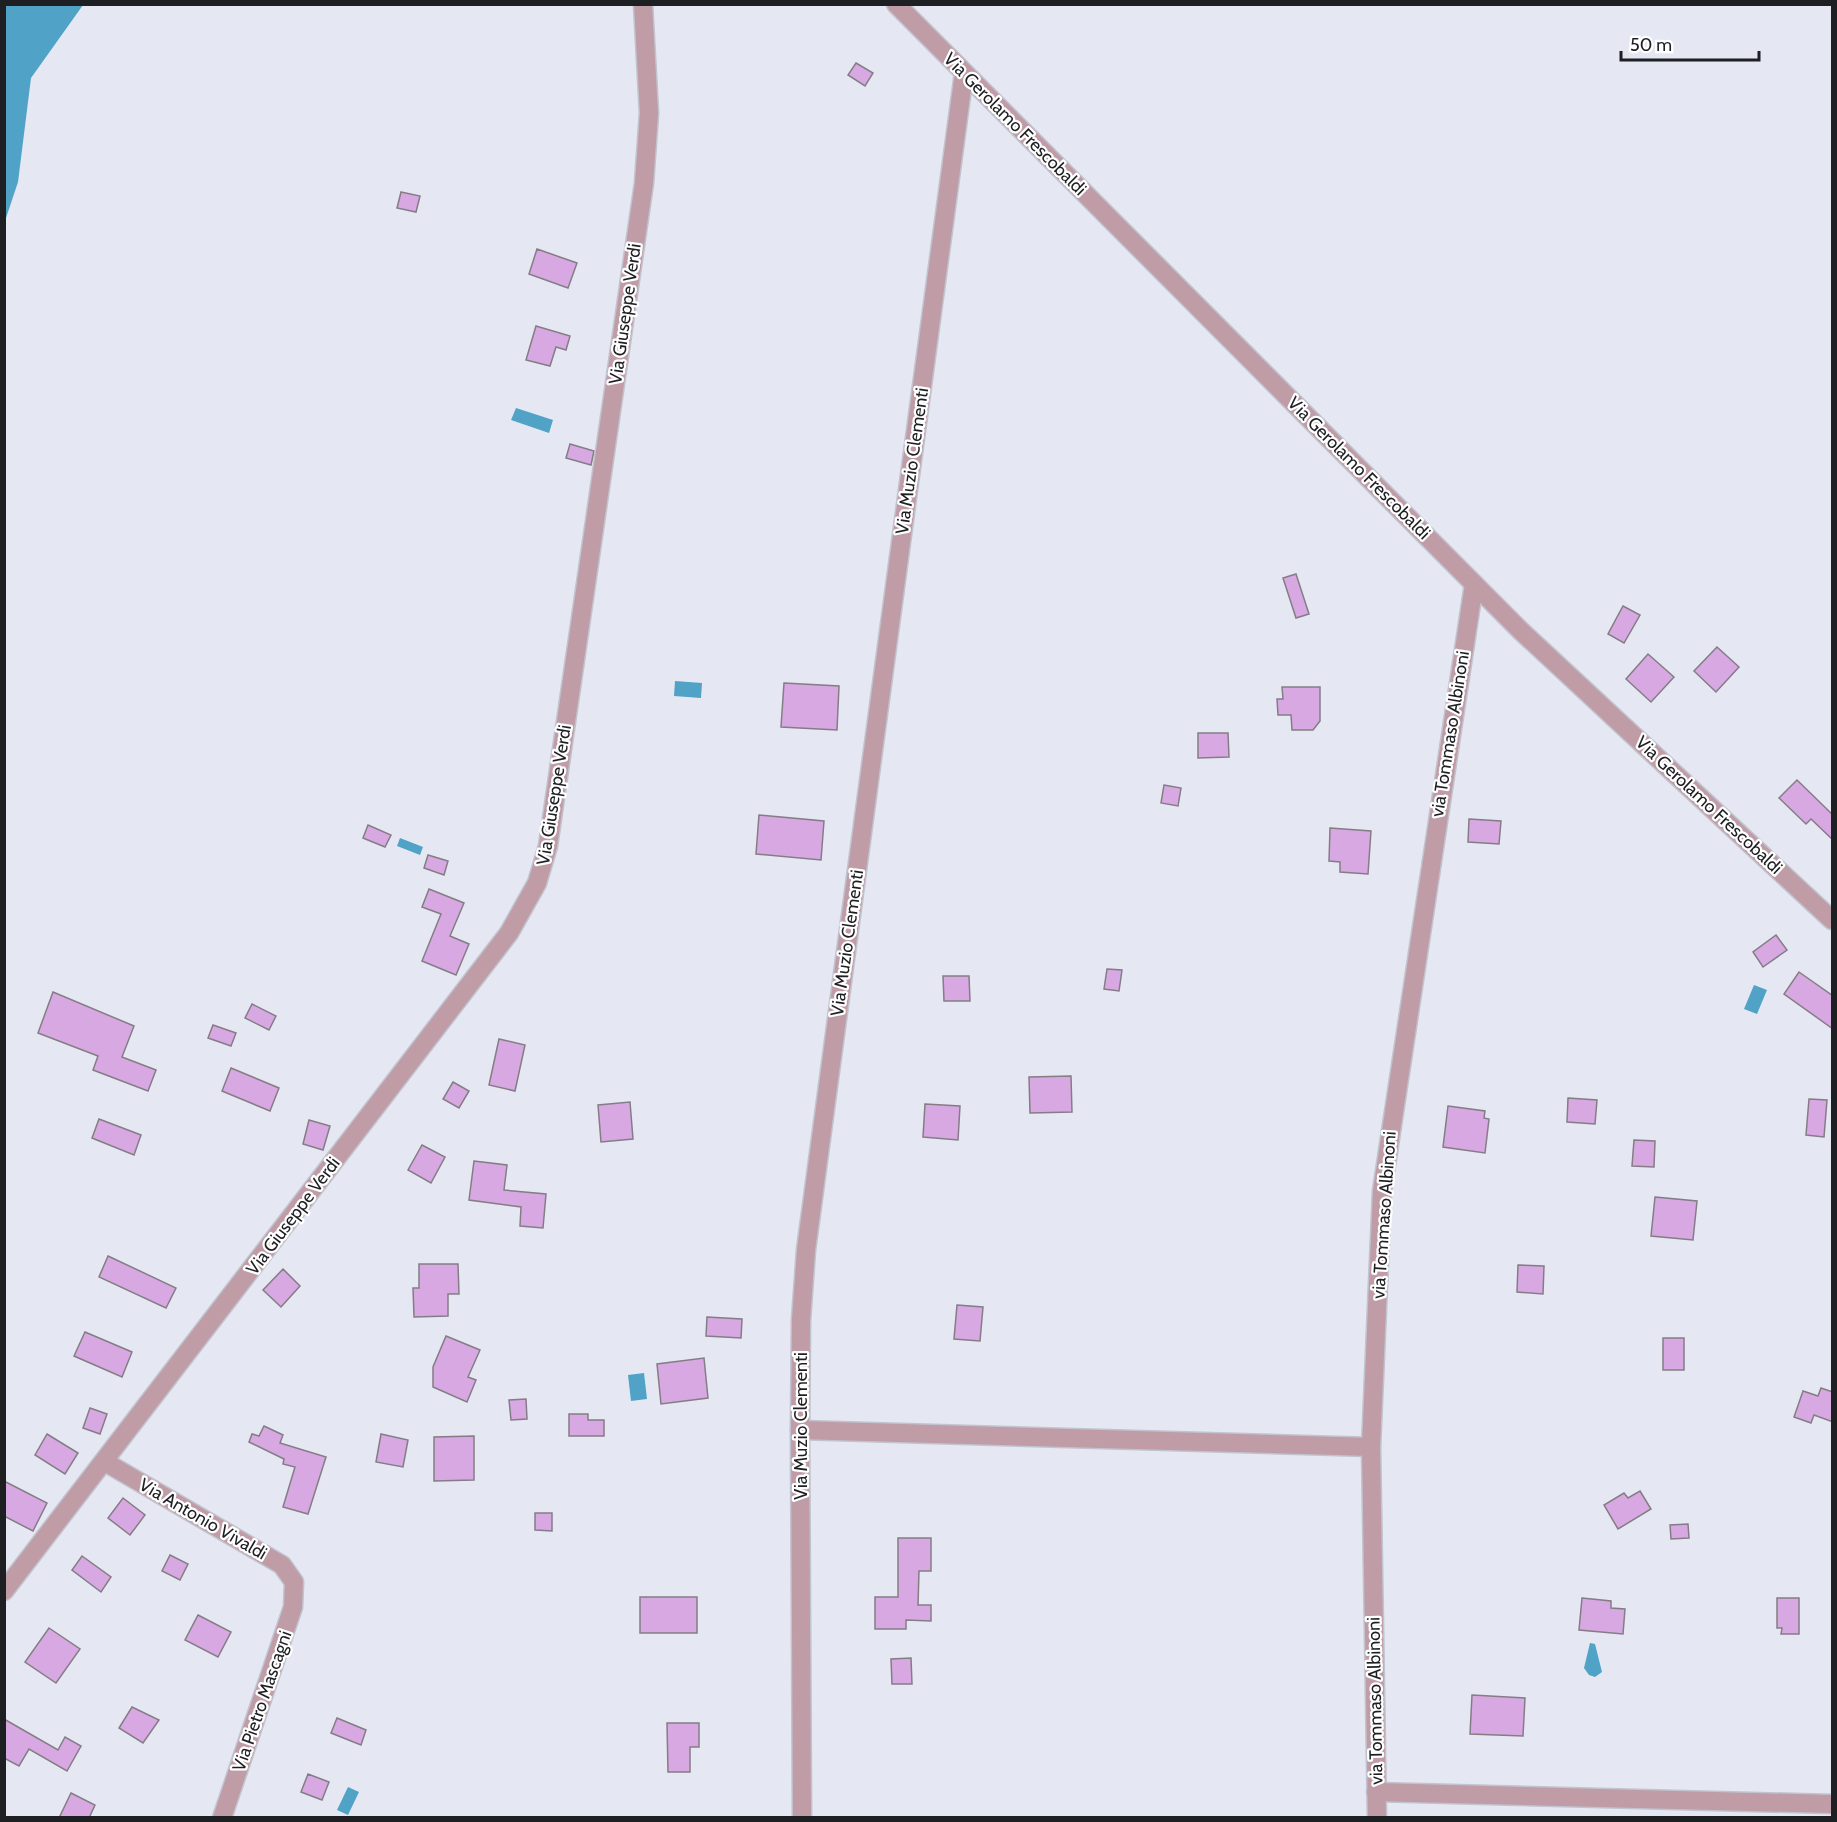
<svg xmlns="http://www.w3.org/2000/svg" width="1837" height="1822" font-family="Cabin,sans-serif">
<style>
.water{fill:#51a2c7}
.building{fill:#d8a8e2;stroke:#847d85;stroke-width:1.5}
.lines{fill:none;stroke-linecap:round;stroke-linejoin:round}
.street-casing{stroke:#c1c4ce;stroke-width:21}
.street{stroke:#bf9ca6;stroke-width:18}
.labels{text-anchor:middle;dominant-baseline:central;stroke-width:4.5;stroke-linejoin:round;paint-order:stroke}
.street-label{font-size:18px;fill:#1e1f23;stroke:#fff}
</style>
<rect width="100%" height="100%" fill="#e5e8f3"/>
<!-- water -->
<g class="water">
<polygon points="5,4 83,5 31,78 18,182 5,221"/>
<polygon points="516,408 553,420 549,433 511,420"/>
<polygon points="675,681 702,683 701,698 674,696"/>
<polygon points="400,838 423,847 420,855 397,846"/>
<polygon points="1754,985 1767,990 1757,1014 1744,1009"/>
<polygon points="644,1373 647,1399 631,1401 628,1375"/>
<polygon points="1590,1643 1595,1644 1602,1672 1595,1677 1589,1675 1584,1668"/>
<polygon points="348,1787 359,1792 348,1815 337,1810"/>
</g>
<!-- building -->
<g class="building">
<polygon points="856,63 873,73 865,86 848,75"/>
<polygon points="401,192 420,196 416,212 397,208"/>
<polygon points="537,249 577,263 568,288 529,274"/>
<polygon points="536,326 570,336 566,350 556,347 550,366 526,360"/>
<polygon points="570,444 594,451 591,465 566,458"/>
<polygon points="1296,574 1309,614 1296,618 1283,578"/>
<polygon points="1623,606 1640,615 1624,643 1608,634"/>
<polygon points="1717,647 1739,667 1716,692 1694,671"/>
<polygon points="1648,654 1674,677 1651,702 1626,679"/>
<polygon points="784,683 839,686 837,730 781,727"/>
<polygon points="1282,687 1320,687 1320,721 1313,730 1292,730 1291,715 1278,715 1277,699 1283,699"/>
<polygon points="1198,733 1228,733 1229,757 1198,758"/>
<polygon points="1797,780 1833,815 1833,840 1811,819 1806,824 1779,798"/>
<polygon points="1164,785 1181,788 1178,806 1161,803"/>
<polygon points="759,815 824,821 821,860 756,854"/>
<polygon points="1469,819 1501,821 1499,844 1468,842"/>
<polygon points="368,825 391,835 385,847 363,838"/>
<polygon points="1330,828 1371,831 1368,874 1340,872 1340,862 1329,861"/>
<polygon points="428,855 448,861 444,875 424,868"/>
<polygon points="429,889 464,903 450,936 469,944 456,975 422,961 441,914 422,907"/>
<polygon points="1776,935 1787,950 1763,967 1753,952"/>
<polygon points="1107,969 1122,970 1119,991 1104,989"/>
<polygon points="1799,972 1833,996 1833,1029 1784,994"/>
<polygon points="943,976 969,976 970,1001 944,1001"/>
<polygon points="53,992 134,1026 122,1057 156,1070 148,1091 93,1070 98,1056 38,1033"/>
<polygon points="252,1004 276,1016 269,1030 245,1018"/>
<polygon points="213,1025 236,1033 231,1046 208,1038"/>
<polygon points="499,1039 525,1045 515,1091 489,1085"/>
<polygon points="231,1068 279,1088 270,1111 222,1091"/>
<polygon points="1071,1076 1072,1112 1030,1113 1029,1077"/>
<polygon points="453,1082 469,1091 459,1108 443,1099"/>
<polygon points="1568,1098 1597,1100 1595,1124 1567,1122"/>
<polygon points="1809,1099 1827,1100 1824,1137 1806,1135"/>
<polygon points="630,1102 633,1139 601,1142 598,1105"/>
<polygon points="925,1104 960,1106 958,1140 923,1137"/>
<polygon points="1448,1106 1485,1111 1484,1118 1489,1119 1485,1153 1443,1147"/>
<polygon points="99,1119 141,1135 134,1155 92,1138"/>
<polygon points="309,1120 330,1126 323,1150 303,1144"/>
<polygon points="1634,1140 1655,1141 1654,1167 1632,1166"/>
<polygon points="422,1145 445,1157 431,1183 408,1170"/>
<polygon points="474,1161 507,1165 504,1190 546,1194 543,1228 520,1226 521,1207 469,1200"/>
<polygon points="1655,1197 1697,1201 1693,1240 1651,1236"/>
<polygon points="108,1256 176,1288 166,1308 99,1277"/>
<polygon points="419,1264 458,1264 459,1294 448,1294 448,1316 414,1317 413,1288 419,1288"/>
<polygon points="1518,1265 1544,1266 1543,1294 1517,1292"/>
<polygon points="283,1269 300,1286 281,1307 263,1290"/>
<polygon points="957,1305 983,1307 980,1341 954,1339"/>
<polygon points="707,1317 742,1319 741,1338 706,1336"/>
<polygon points="85,1332 132,1352 122,1377 74,1356"/>
<polygon points="446,1336 480,1350 468,1377 476,1380 467,1402 433,1387 433,1367"/>
<rect x="1663" y="1338" width="21" height="32"/>
<polygon points="704,1358 708,1398 661,1404 657,1364"/>
<polygon points="1821,1388 1833,1392 1833,1422 1814,1415 1811,1423 1794,1417 1803,1391 1818,1396"/>
<polygon points="526,1399 527,1419 511,1420 509,1400"/>
<polygon points="90,1408 107,1414 100,1434 83,1428"/>
<polygon points="569,1414 588,1414 588,1420 604,1420 604,1436 569,1436"/>
<polygon points="264,1426 283,1435 280,1443 326,1457 308,1514 283,1507 295,1467 283,1464 284,1459 249,1442 252,1434 259,1436"/>
<polygon points="47,1434 78,1453 65,1474 35,1455"/>
<polygon points="381,1434 408,1440 403,1467 376,1462"/>
<polygon points="474,1436 474,1480 434,1481 434,1437"/>
<polygon points="4,1481 47,1503 33,1531 4,1516"/>
<polygon points="1640,1491 1651,1509 1618,1529 1604,1505 1624,1493 1628,1498"/>
<polygon points="123,1498 145,1515 130,1535 108,1518"/>
<polygon points="535,1513 552,1513 552,1531 535,1530"/>
<polygon points="1688,1524 1689,1538 1671,1539 1670,1525"/>
<polygon points="898,1538 931,1538 931,1571 919,1571 918,1605 931,1605 931,1621 906,1620 906,1629 875,1629 875,1597 898,1597"/>
<polygon points="170,1555 188,1564 180,1580 162,1571"/>
<polygon points="82,1556 111,1577 101,1592 72,1570"/>
<rect x="640" y="1597" width="57" height="36"/>
<polygon points="1582,1598 1611,1601 1611,1608 1625,1609 1623,1634 1579,1630"/>
<polygon points="1777,1598 1799,1598 1799,1634 1781,1634 1782,1628 1777,1628"/>
<polygon points="198,1615 231,1632 218,1657 185,1640"/>
<polygon points="49,1628 80,1649 56,1683 25,1662"/>
<polygon points="911,1658 912,1684 892,1684 891,1659"/>
<polygon points="1472,1695 1525,1698 1523,1736 1470,1734"/>
<polygon points="132,1707 159,1720 143,1743 119,1728"/>
<polygon points="337,1718 366,1730 361,1745 331,1733"/>
<polygon points="4,1719 58,1750 65,1737 81,1746 67,1771 29,1749 19,1766 4,1758"/>
<polygon points="667,1723 699,1723 699,1747 690,1747 690,1772 668,1772"/>
<polygon points="308,1774 329,1782 322,1800 301,1792"/>
<polygon points="71,1793 95,1805 89,1818 59,1818"/>
</g>
<g class="lines">
<defs>
<g id="street">
<polyline points="896,4 1521,631 1832,920"/>
<polyline points="800,1430 1371,1447"/>
<polyline points="105,1462 282,1565 294,1582 293,1607 222,1818"/>
<polyline points="4,1591 509,933 537,883 548,846 644,183 649,113 643,4"/>
<polyline points="1376,1792 1832,1804"/>
<polyline points="802,1818 800,1430 801,1320 806,1250 964,73"/>
<polyline points="1377,1818 1371,1447 1382,1191 1474,584"/>
</g>
</defs>
<!-- street casing -->
<use href="#street" class="street-casing"/>
<!-- street -->
<use href="#street" class="street"/>
</g>
<g class="labels">
<!-- street labels -->
<g class="street-label">
<text transform="translate(1015 124) rotate(45)">Via Gerolamo Frescobaldi</text>
<text transform="translate(625 314) rotate(-82)">Via Giuseppe Verdi</text>
<text transform="translate(912 461) rotate(-82)">Via Muzio Clementi</text>
<text transform="translate(1359 468) rotate(45)">Via Gerolamo Frescobaldi</text>
<text transform="translate(1450 734) rotate(-81)">via Tommaso Albinoni</text>
<text transform="translate(554 795) rotate(-81)">Via Giuseppe Verdi</text>
<text transform="translate(1709 805) rotate(43)">Via Gerolamo Frescobaldi</text>
<text transform="translate(847 943) rotate(-82)">Via Muzio Clementi</text>
<text transform="translate(1384 1215) rotate(-86)">via Tommaso Albinoni</text>
<text transform="translate(293 1216) rotate(-53)">Via Giuseppe Verdi</text>
<text transform="translate(801 1426) rotate(-90)">Via Muzio Clementi</text>
<text transform="translate(203 1519) rotate(30)">Via Antonio Vivaldi</text>
<text transform="translate(262 1701) rotate(-71)">Via Pietro Mascagni</text>
<text transform="translate(1375 1701) rotate(-91)">via Tommaso Albinoni</text>
</g>
</g>
<!-- border -->
<rect width="1837" height="1822" fill="none" stroke="#1e1f23" stroke-width="12"/>
<!-- scale -->
<path d="M1621 51v9h138v-9" fill="none" stroke="#1e1f23" stroke-width="3"/>
<text x="1630" y="51" font-size="18" fill="#1e1f23" stroke="#ffffff" stroke-width="4.5" paint-order="stroke">50 m</text>
</svg>
